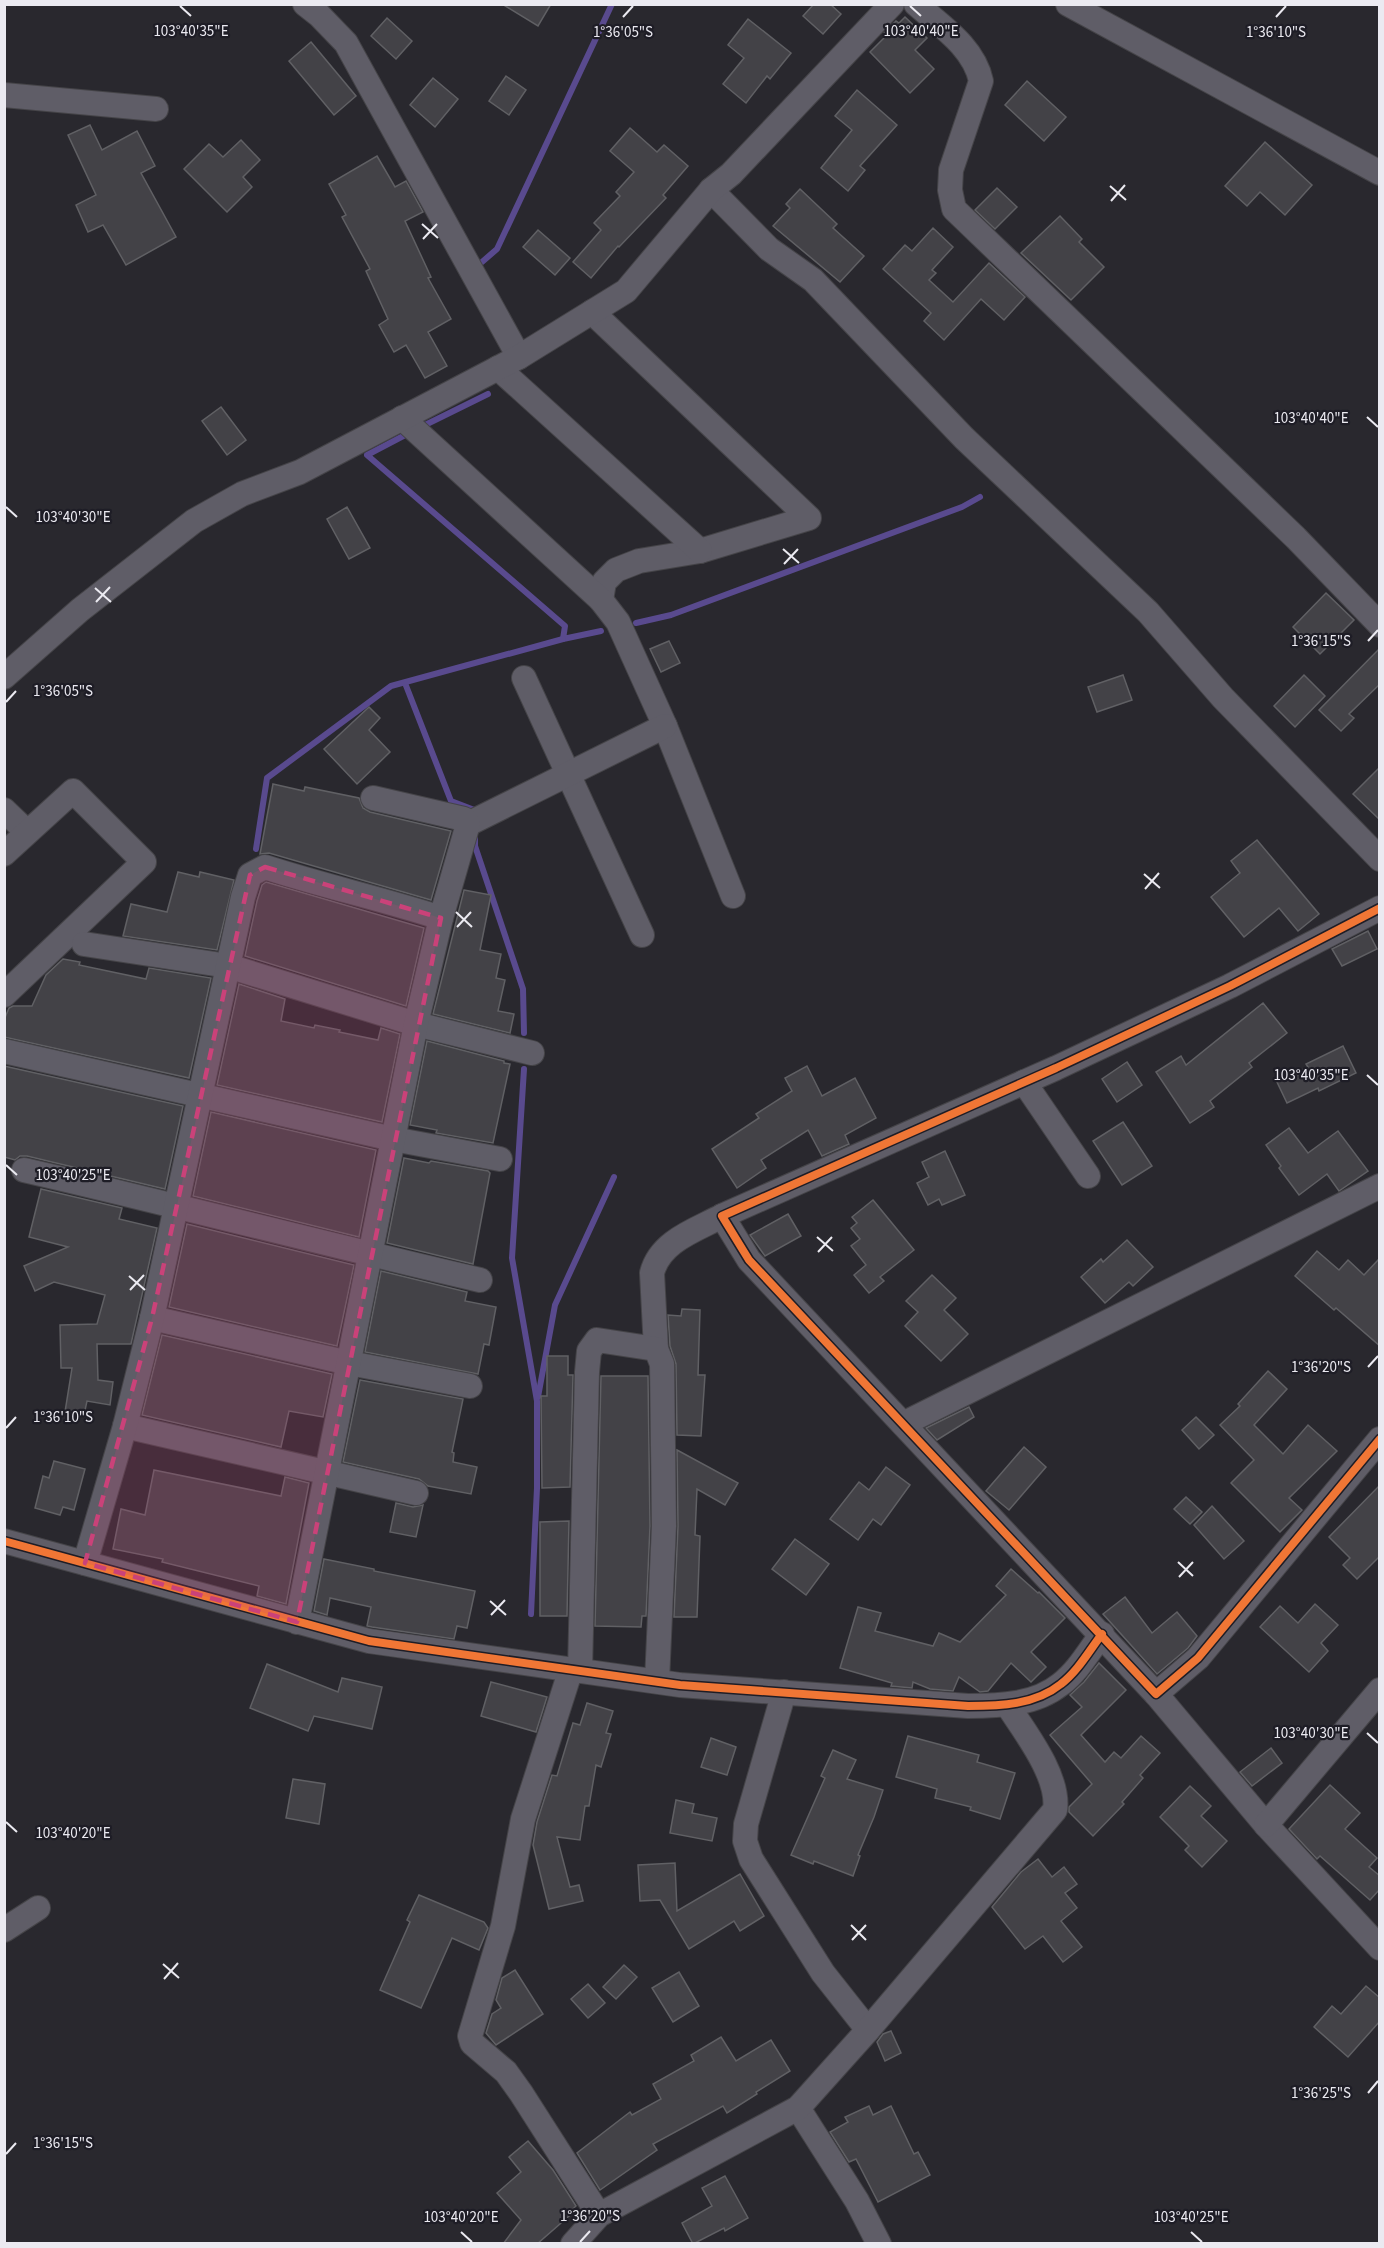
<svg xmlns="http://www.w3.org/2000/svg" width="1384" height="2248" font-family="'Source Sans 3',sans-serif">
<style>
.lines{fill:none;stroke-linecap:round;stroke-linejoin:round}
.stream{stroke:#594a8e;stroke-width:6}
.building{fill:#434247;stroke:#606064;stroke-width:1.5}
.street-casing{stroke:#454448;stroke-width:26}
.street{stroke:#5f5d67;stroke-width:24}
.cycleway-casing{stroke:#1e1d26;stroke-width:11}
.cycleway{stroke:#f07635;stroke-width:8}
.marked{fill:#ca4279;fill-opacity:0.2;stroke:#ca4279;stroke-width:4.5;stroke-dasharray:12 8;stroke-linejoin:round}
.ticks{fill:none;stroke:#ebeaf1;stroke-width:2}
.ticks-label{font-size:15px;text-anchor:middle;fill:#ebeaf1;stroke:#1e1d26;stroke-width:4.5;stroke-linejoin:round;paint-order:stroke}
</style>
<rect width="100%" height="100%" fill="#29282e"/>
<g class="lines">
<!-- stream -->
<g class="stream">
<polyline points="482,262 497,249 612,4"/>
<polyline points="421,427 488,394"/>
<polyline points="409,433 367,455 565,626 563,639 601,631"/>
<polyline points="636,623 671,615 962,507 980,497"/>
<polyline points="405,683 451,801 477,811"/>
<polyline points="475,839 475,846 523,989 524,1033"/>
<polyline points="256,849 267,778 391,686 563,639"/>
<polyline points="524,1069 512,1258 537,1401 537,1488 531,1614"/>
<polyline points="538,1397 555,1305 614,1177"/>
</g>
</g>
<!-- building -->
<g class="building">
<polygon points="502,4 551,4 538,26"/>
<polygon points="814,4 830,4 841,14 823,34 803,16"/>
<polygon points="905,17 927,38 915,50 934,69 910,93 870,52 886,36 884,33 896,21 899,23"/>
<polygon points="387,18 412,41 396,59 371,36"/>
<polygon points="748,19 791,53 770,79 767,76 746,103 723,84 744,58 728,45"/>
<polygon points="311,42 356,96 334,115 289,61"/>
<polygon points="506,76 526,90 509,115 489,101"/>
<polygon points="433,78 458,99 435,127 410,105"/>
<polygon points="1027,81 1066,117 1044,141 1005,105"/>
<polygon points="857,90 897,125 860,166 865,170 848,191 821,168 852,130 835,116"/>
<polygon points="90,125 102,150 137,131 155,166 141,173 176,237 126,265 103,225 88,232 76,205 96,195 68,135"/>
<polygon points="630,128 657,152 664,145 688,166 663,195 666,198 619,247 618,246 591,278 573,262 601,230 594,223 620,196 616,192 634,172 610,151"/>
<polygon points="241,140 260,160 243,177 252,187 227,212 184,169 209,144 223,157"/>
<polygon points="1265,142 1312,185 1285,215 1260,192 1247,206 1225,186"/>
<polygon points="377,156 395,187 406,181 423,212 405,221 431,277 428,278 451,319 428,332 447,366 425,378 406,345 394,352 379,325 388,319 366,271 370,269 342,217 346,215 329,184"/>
<polygon points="997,188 1017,207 995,229 975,210"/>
<polygon points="800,189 837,224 833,228 864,256 840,282 773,226 790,208 786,204"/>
<polygon points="1060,216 1082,239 1079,242 1104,267 1071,300 1021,253"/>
<polygon points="933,228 953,247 932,270 936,273 929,280 953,302 989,263 1025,297 1004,320 981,299 944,340 924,321 931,313 883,269 905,245 912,251"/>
<polygon points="538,230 570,258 555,275 523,247"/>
<polygon points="221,407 246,440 227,455 202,421"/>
<polygon points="347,507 370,548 349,559 327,519"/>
<polygon points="1326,593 1354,620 1320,654 1293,627"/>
<polygon points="669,641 680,663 661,672 650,649"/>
<polygon points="1380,648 1380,684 1349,714 1354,718 1341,731 1319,710"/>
<polygon points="1123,675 1132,700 1097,712 1088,687"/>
<polygon points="1304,675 1325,696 1295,727 1274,706"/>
<polygon points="369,707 380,718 369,730 390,752 357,784 324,749"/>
<polygon points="1380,767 1380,820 1353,794"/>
<polygon points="273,784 304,791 305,787 359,798 363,808 370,812 451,831 431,900 269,853 260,854"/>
<polygon points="1257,840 1319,914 1298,931 1279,908 1244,937 1211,897 1240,873 1231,861"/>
<polygon points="178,872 199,877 200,872 234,880 217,950 123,936 131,904 167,912"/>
<polygon points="266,882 424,928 406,1006 245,956 257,901 262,885"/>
<polygon points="464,890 491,895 480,950 501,954 496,978 505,980 498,1011 514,1014 510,1033 433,1014"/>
<polygon points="1368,931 1377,949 1342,966 1332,949"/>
<polygon points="63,959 80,962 79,965 146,979 149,968 211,978 189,1078 4,1037 4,1020 9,1008 13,1006 32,1006 46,975"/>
<polygon points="239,984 285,999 281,1021 314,1028 315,1025 340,1030 339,1032 378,1040 381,1028 400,1034 382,1122 217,1085"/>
<polygon points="1263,1003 1287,1033 1249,1063 1252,1067 1210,1101 1214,1107 1190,1123 1156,1072 1181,1056 1186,1065"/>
<polygon points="427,1041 504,1061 504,1063 510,1064 493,1143 436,1133 437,1130 410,1125"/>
<polygon points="1343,1046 1356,1073 1319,1091 1318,1088 1287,1103 1277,1082 1308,1067 1306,1064"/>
<polygon points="1127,1062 1142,1085 1117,1102 1102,1079"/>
<polygon points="4,1066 183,1106 165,1189 27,1156 20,1156 15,1160 4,1157"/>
<polygon points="807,1066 822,1096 855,1078 876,1118 845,1135 849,1144 822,1156 808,1130 761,1160 766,1168 737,1188 712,1149 759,1118 756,1114 792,1091 785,1078"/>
<polygon points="211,1112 376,1150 359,1237 193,1196"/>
<polygon points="1123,1122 1152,1166 1122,1185 1093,1141"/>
<polygon points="1289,1128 1308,1153 1338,1131 1368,1171 1339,1191 1327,1174 1299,1195 1279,1168 1281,1166 1266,1145"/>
<polygon points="945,1151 965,1195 942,1205 939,1199 928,1205 917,1183 929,1177 922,1162"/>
<polygon points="404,1158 429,1163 431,1161 488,1171 490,1173 473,1264 387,1243"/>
<polygon points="41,1189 122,1208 119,1219 157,1228 131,1344 97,1344 98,1380 113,1382 110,1405 87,1401 84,1415 65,1412 72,1368 61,1368 60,1325 97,1324 105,1295 54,1282 35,1291 24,1266 68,1247 29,1237"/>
<polygon points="873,1200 914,1250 880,1277 884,1281 869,1293 854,1275 866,1265 851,1246 860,1239 851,1228 857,1223 852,1217"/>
<polygon points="788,1214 801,1236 765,1256 750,1235"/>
<polygon points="187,1224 354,1265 337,1346 169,1307"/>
<polygon points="1127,1240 1153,1267 1133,1286 1129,1282 1105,1303 1081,1277 1101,1259 1103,1262"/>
<polygon points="1317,1251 1339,1270 1348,1260 1364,1275 1380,1258 1380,1346 1336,1308 1334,1310 1295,1276"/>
<polygon points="381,1271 467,1292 465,1301 496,1307 489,1345 484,1344 478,1374 365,1352"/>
<polygon points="932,1275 956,1298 944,1310 968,1334 941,1361 905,1326 918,1312 906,1301"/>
<polygon points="682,1309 700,1310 698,1375 705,1375 701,1436 677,1435 676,1364 670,1346 668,1315 681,1316"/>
<polygon points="162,1335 332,1374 323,1417 289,1411 281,1447 142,1415"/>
<polygon points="547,1356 568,1356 568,1375 573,1375 570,1487 542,1488 541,1396 547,1396"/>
<polygon points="1268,1371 1287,1389 1254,1425 1283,1454 1308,1425 1337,1451 1289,1498 1302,1510 1280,1532 1231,1483 1254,1460 1220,1425 1240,1406 1238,1404"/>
<polygon points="601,1376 648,1376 650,1526 646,1616 642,1616 641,1627 595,1626"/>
<polygon points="360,1380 463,1399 452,1452 454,1453 453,1462 477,1467 471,1494 428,1486 419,1479 343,1462"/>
<polygon points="969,1407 974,1417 937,1440 926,1428"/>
<polygon points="1196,1417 1214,1435 1199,1449 1182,1430"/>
<polygon points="1024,1447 1046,1467 1009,1510 986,1491"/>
<polygon points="677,1450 738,1483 725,1505 697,1489 695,1535 700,1536 697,1617 674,1617 678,1526"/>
<polygon points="54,1461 85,1469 74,1510 63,1507 60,1515 35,1508 43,1476 49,1478"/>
<polygon points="886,1467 910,1485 881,1525 873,1519 858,1540 830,1519 859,1482 869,1490"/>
<polygon points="154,1470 281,1496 285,1477 309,1483 286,1604 257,1596 259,1586 162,1562 163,1559 113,1549 121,1509 145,1515"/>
<polygon points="1380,1485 1380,1556 1357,1579 1343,1565 1350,1558 1329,1537"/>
<polygon points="1186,1497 1202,1512 1190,1524 1174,1509"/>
<polygon points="396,1503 413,1507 423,1505 416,1537 390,1532"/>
<polygon points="1212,1506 1244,1541 1224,1559 1194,1525"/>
<polygon points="569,1521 567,1616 540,1616 540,1522"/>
<polygon points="795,1539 829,1564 806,1595 772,1569"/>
<polygon points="324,1559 374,1569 374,1571 475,1591 467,1628 457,1626 454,1639 372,1627 367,1626 371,1607 330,1598 327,1615 314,1611"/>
<polygon points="1011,1569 1038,1593 1039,1592 1065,1618 1031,1652 1046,1667 1031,1682 1011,1663 988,1691 980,1692 959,1677 953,1691 930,1689 913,1682 912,1688 891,1686 892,1683 840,1668 858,1607 881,1613 875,1631 933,1646 939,1633 960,1642 1006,1595 996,1586"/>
<polygon points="1125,1597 1152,1633 1177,1612 1197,1636 1188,1648 1157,1674 1103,1614"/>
<polygon points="1315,1604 1338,1625 1321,1643 1328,1651 1309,1672 1260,1627 1280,1606 1298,1623"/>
<polygon points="1099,1663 1126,1690 1081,1735 1105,1762 1114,1752 1121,1758 1141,1736 1160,1753 1140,1775 1143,1778 1122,1802 1124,1804 1093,1836 1069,1812 1069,1807 1092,1784 1050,1735 1082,1707 1070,1695 1084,1682"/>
<polygon points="267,1664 338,1692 342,1678 382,1687 372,1729 314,1716 308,1731 250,1708"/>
<polygon points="491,1682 547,1697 536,1732 481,1716"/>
<polygon points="587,1703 613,1711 606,1733 611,1734 601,1767 596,1765 589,1806 585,1806 580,1840 557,1837 570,1887 579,1885 583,1901 549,1909 533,1845 537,1822 552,1775 557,1776 573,1723 580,1725"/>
<polygon points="908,1736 979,1755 977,1762 1015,1773 1000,1819 970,1810 971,1807 935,1798 937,1789 896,1777"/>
<polygon points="711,1738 736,1747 727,1775 701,1767"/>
<polygon points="1271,1748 1282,1763 1252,1786 1240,1772"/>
<polygon points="833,1750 856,1760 847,1779 883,1790 874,1817 858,1855 860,1856 853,1876 814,1861 813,1864 791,1855 825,1778 821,1776"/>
<polygon points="293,1779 325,1784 319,1824 286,1818"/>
<polygon points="1330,1785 1360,1813 1345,1829 1377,1858 1369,1867 1380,1876 1380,1889 1370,1900 1320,1856 1317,1859 1289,1829"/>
<polygon points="1190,1786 1211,1806 1201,1816 1227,1841 1202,1867 1185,1850 1189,1846 1160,1817"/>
<polygon points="676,1800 694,1804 692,1813 717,1818 712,1841 670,1833"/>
<polygon points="1038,1859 1052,1877 1064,1867 1077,1884 1065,1893 1077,1908 1061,1921 1082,1947 1063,1962 1043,1936 1025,1949 992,1907 1021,1872"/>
<polygon points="675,1863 677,1911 740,1874 764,1916 740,1931 734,1921 689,1949 660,1900 640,1901 638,1865"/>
<polygon points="419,1895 484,1922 488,1928 479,1950 452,1938 421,2008 380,1990 410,1922 407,1920"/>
<polygon points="624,1965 637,1977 616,1999 603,1987"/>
<polygon points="515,1970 543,2014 496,2045 486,2033 492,2014 501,2008 496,2000 502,1978"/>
<polygon points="679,1972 699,2006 673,2022 652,1988"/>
<polygon points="588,1984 605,2003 588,2018 571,1999"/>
<polygon points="1366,1986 1380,1998 1380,2021 1348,2057 1314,2027 1332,2006 1341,2014"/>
<polygon points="891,2031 901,2053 885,2061 877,2042 883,2034"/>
<polygon points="721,2037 736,2061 771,2040 790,2071 756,2092 757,2094 727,2113 723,2106 653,2144 657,2150 600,2190 577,2153 630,2112 632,2115 661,2099 653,2084 694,2061 691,2055"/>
<polygon points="869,2106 873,2115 891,2106 914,2154 918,2152 930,2175 878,2202 856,2159 849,2162 830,2132 848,2122 845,2117"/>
<polygon points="528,2141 553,2170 576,2206 574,2208 576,2210 537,2244 503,2244 521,2220 497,2193 521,2172 509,2157"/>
<polygon points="725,2176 748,2218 725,2231 724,2228 693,2244 682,2223 712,2206 702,2188"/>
</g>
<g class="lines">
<defs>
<g id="street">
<polyline points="305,4 319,15 346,43 519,357"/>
<path d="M916 4C941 26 974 47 981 81L951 170 950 190 954 209 1296 538 1380 625"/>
<polyline points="1068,4 1380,173"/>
<polyline points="4,95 156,109"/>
<polyline points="711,190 769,249 813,280 964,438 1148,612 1223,698 1380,859"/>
<polyline points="592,312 809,518 700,551 639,561 616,570 604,582 601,600"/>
<polyline points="498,368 700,551"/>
<polyline points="402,418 601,600 618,622 665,726 733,896"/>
<polyline points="4,677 80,610 194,521 242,494 300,472 519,357 626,291 711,190 731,174 892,4"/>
<polyline points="524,678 642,935"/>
<polyline points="4,810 27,832"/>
<polyline points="468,824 665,726"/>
<polyline points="4,854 73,791 144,862 4,995"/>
<polyline points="1380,908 1230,986 1056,1068 722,1216 749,1260 1156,1694 1198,1658 1380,1439"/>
<polyline points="84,944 228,966 416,1024 532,1053"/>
<polyline points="4,1051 393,1139 500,1159"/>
<polyline points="1024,1082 1088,1176"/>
<path d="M24 1170C176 1205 328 1245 480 1280"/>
<polyline points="152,1318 349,1363 470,1386"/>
<path d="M656 1349 652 1273C660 1241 696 1230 722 1216"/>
<polyline points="903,1424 1380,1186"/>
<polyline points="125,1426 416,1493"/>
<path d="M4 1541 369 1641 680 1685 968 1706C1000 1706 1035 1705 1061 1684 1078 1671 1089 1651 1102 1634"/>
<path d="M85 1563 125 1426 152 1318 243 897 250 875 265 867C323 886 383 899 441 918"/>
<polyline points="297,1622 416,1024 441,918 468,824 464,819 373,798"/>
<polyline points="571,1669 523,1819 503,1926 470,2036 472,2043 506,2072 521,2093 599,2215"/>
<polyline points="580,1671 587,1372 589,1351 597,1340 656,1349 662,1364 664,1526 657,1681"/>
<polyline points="784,1692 746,1824 745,1841 751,1859 823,1973 868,2030"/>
<polyline points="1156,1694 1266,1825 1380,1948"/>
<polyline points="1266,1825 1380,1690"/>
<polyline points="4,1930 38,1908"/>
<polyline points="798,2108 857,2201 879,2244"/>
<path d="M573 2244 599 2215 798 2108 868 2030 1055 1810C1060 1777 1025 1732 1008 1706"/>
</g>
</defs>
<!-- street casing -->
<use href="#street" class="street-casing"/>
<!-- street -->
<use href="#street" class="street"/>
<defs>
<g id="cycleway">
<polyline points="1380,908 1230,986 1056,1068 722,1216 749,1260 1156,1694 1198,1658 1380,1439"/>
<path d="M4 1541 369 1641 680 1685 968 1706C1000 1706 1035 1705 1061 1684 1078 1671 1089 1651 1102 1634"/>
</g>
</defs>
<!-- cycleway casing -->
<use href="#cycleway" class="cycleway-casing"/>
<!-- cycleway -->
<use href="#cycleway" class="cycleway"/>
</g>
<!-- marked area -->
<path class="marked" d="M265 867 441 918 297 1622 85 1563 152 1318 250 875Z"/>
<!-- ticks -->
<path class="ticks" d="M180 6 191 16M910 6 921 16M623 17 633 6M1276 17 1286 6M1110 186 1126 200M1111 201 1125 185M422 224 438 238M423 239 437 224M1367 417 1378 427M6 507 17 517M783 549 799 563M784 564 798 549M95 588 111 602M96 602 110 587M1368 641 1378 630M6 702 16 691M1144 874 1160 888M1145 889 1159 873M456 912 472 927M457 927 471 912M1367 1075 1378 1085M6 1165 17 1175M817 1237 833 1251M818 1252 832 1237M129 1276 145 1290M130 1290 144 1275M1368 1367 1378 1356M6 1428 16 1417M1178 1562 1193 1576M1179 1577 1193 1562M490 1601 506 1615M491 1615 505 1600M1367 1733 1378 1743M6 1822 17 1832M851 1925 866 1940M852 1940 866 1925M163 1964 179 1978M164 1979 178 1963M1368 2093 1378 2081M6 2154 16 2143M461 2232 472 2242M1191 2232 1202 2242M580 2242 590 2231"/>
<g class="ticks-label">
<text x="191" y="36">103°40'35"E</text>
<text x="921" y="36">103°40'40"E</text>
<text x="623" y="37">1°36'05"S</text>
<text x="1276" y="37">1°36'10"S</text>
<text x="1311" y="423">103°40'40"E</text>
<text x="73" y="522">103°40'30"E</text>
<text x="1321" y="646">1°36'15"S</text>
<text x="63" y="696">1°36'05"S</text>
<text x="1311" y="1080">103°40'35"E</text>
<text x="73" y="1180">103°40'25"E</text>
<text x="1321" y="1372">1°36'20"S</text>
<text x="63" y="1422">1°36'10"S</text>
<text x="1311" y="1738">103°40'30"E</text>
<text x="73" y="1838">103°40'20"E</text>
<text x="1321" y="2098">1°36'25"S</text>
<text x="63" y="2148">1°36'15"S</text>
<text x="590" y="2221">1°36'20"S</text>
<text x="461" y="2222">103°40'20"E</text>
<text x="1191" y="2222">103°40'25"E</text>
</g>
<!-- border -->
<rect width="1384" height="2248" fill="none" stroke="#ebeaf1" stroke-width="12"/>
</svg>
